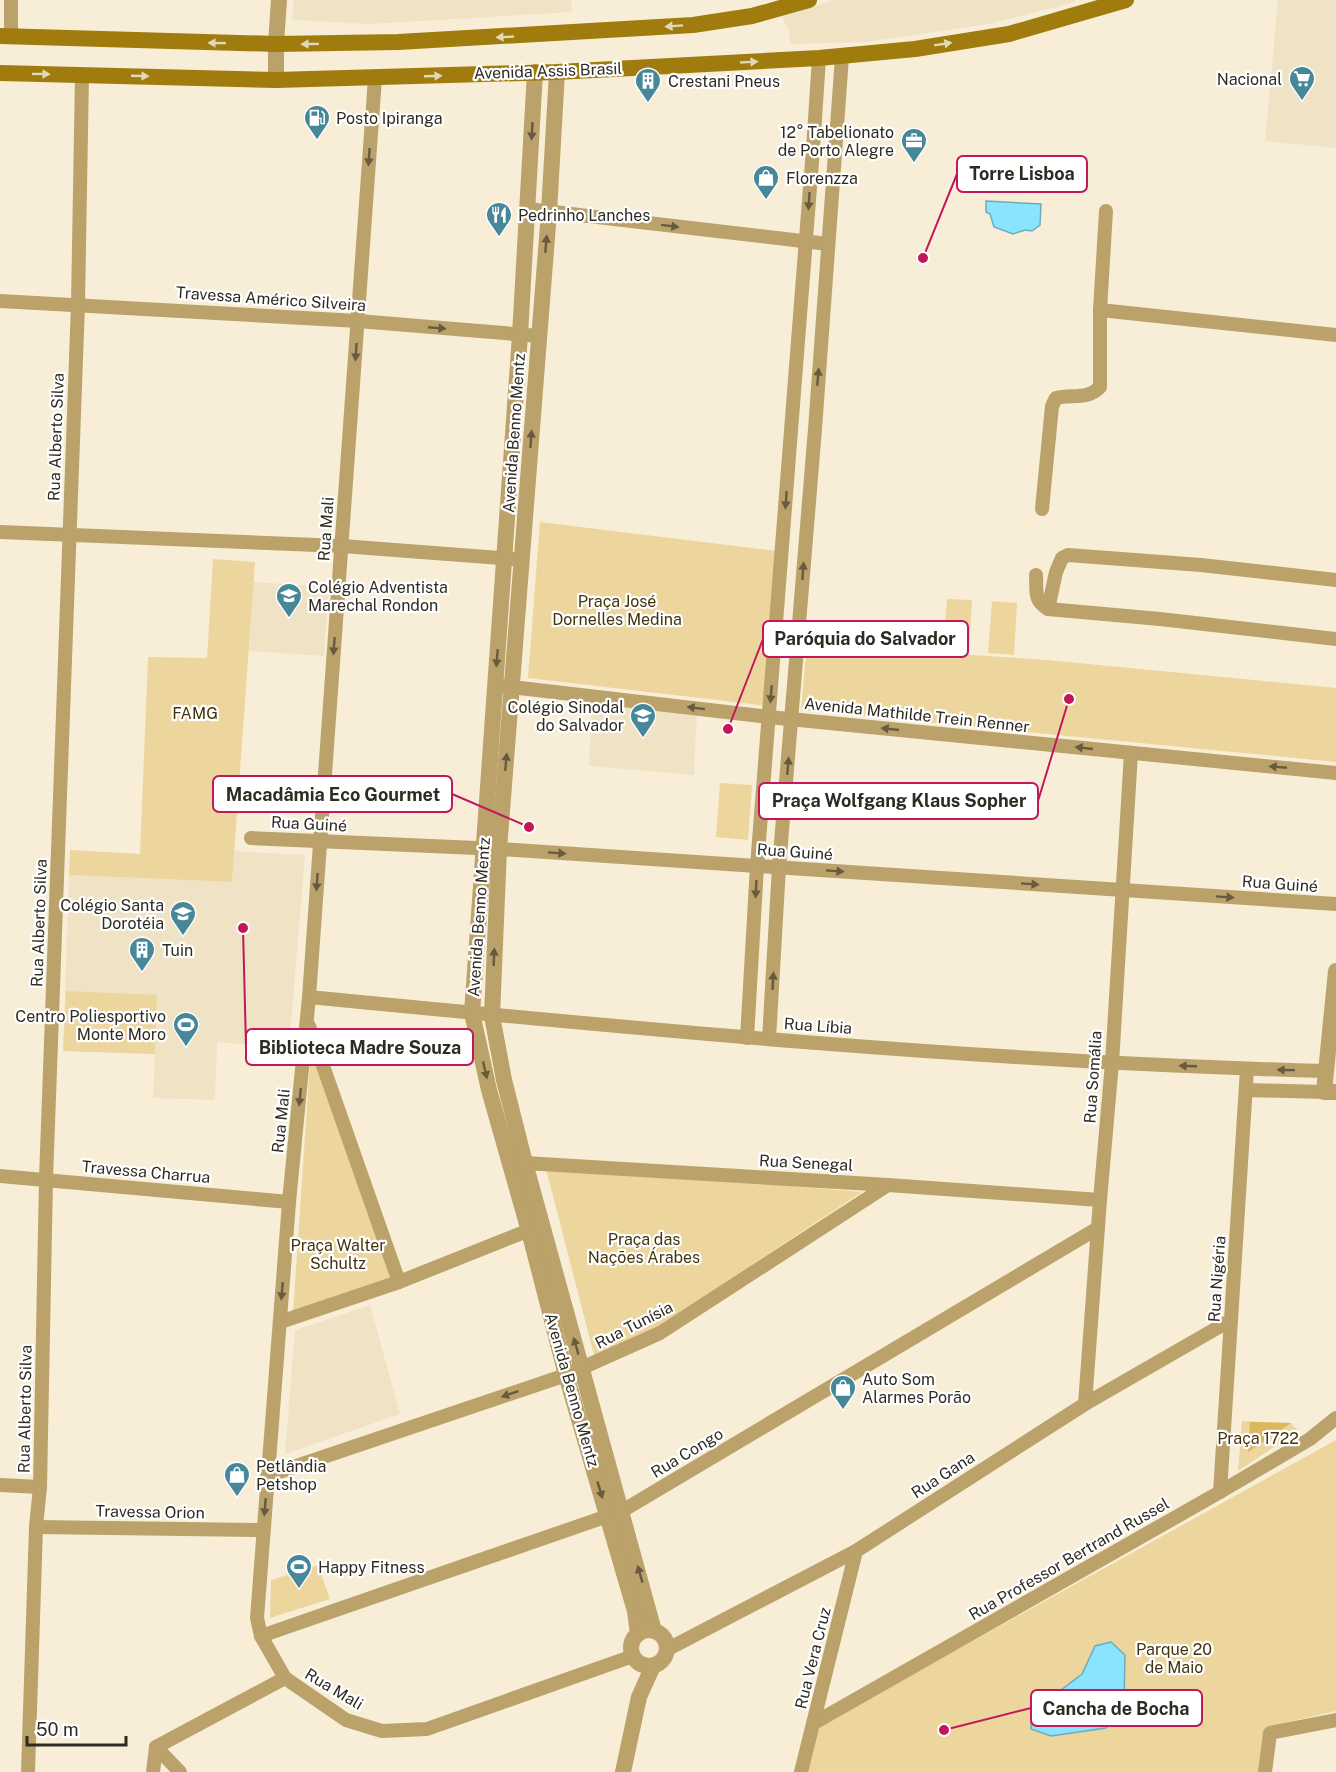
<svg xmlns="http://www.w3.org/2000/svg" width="1336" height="1772" font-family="'Public Sans',sans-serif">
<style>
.built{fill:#f0e3c5}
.green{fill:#edd59e}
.forest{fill:#dbb75e}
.water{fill:#8ae4fd;stroke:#6eacbb;stroke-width:1.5}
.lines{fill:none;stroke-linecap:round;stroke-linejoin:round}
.minor{stroke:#baa26a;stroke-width:14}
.tertiary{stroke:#baa26a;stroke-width:16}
.secondary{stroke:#a07c0f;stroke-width:16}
.oneway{fill:#e2d8b7}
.oneway2{fill:#665b3f}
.labels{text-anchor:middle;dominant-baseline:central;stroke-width:4.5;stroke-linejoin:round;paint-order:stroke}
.street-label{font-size:16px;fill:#2e2b22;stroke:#fff}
.poi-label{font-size:16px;fill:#2e2b22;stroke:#fff;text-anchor:start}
.park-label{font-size:16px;fill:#43340c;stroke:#fff}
.leader{fill:none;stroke:#c2185b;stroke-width:2}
.callout-dot{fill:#c2185b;stroke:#fff;stroke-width:2}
.callout{fill:#fff;stroke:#c2185b;stroke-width:2}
.callout-label{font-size:18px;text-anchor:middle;font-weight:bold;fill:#2e2b22}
</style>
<rect width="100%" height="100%" fill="#f8eed7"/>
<!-- built -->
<g class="built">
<polygon points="294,0 571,0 572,12 371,24 292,20"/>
<polygon points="834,0 1075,0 1075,2 988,24 867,42 791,44 789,31 782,17"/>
<polygon points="1278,0 1336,0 1336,148 1265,141"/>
<polygon points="253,582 329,587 324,656 249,651"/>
<polygon points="592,702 697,712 694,775 589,766"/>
<polygon points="234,851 305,855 289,1048 217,1042 215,1100 153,1098 155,1054 63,1051 69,875 232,882"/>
<polygon points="370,1305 400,1414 285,1454 295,1330"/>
</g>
<!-- green -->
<g class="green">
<polygon points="540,522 776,551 768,706 528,678"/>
<polygon points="213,559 255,562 232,882 69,875 70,850 140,854 148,657 207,658"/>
<polygon points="947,599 972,600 969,652 943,650"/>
<polygon points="992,601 1017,603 1014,655 988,653"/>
<polygon points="807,644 1047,660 1336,688 1336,762 801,710"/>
<polygon points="720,783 752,785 748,840 716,837"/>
<polygon points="66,991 157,995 155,1054 63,1051"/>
<polygon points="311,1048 390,1278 293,1313"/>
<polygon points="545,1165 862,1192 656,1328 594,1355"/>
<polygon points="1242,1421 1291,1423 1298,1431 1238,1471"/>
<polygon points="1336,1440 1336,1711 1264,1728 1258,1772 807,1772 819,1726"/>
<polygon points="318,1565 330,1599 270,1618 271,1580"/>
</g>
<!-- forest -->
<polygon class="forest" points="1250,1422 1291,1423 1248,1452"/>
<!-- water -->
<g class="water">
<polygon points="986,201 1041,204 1040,225 1032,231 1025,230 1013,234 994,227 990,214 986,212"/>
<polygon points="1111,1642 1125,1655 1124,1703 1106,1728 1051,1736 1031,1729 1032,1707 1053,1696 1082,1674 1095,1646"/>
</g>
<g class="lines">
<!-- minor -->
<g class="minor">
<polyline points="11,37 11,0"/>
<polyline points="375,78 309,997 289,1202 257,1618 261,1636 285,1678 346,1720 382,1731 427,1729 633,1656"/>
<polyline points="528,209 828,244"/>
<polyline points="0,301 358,321 539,336"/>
<polyline points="1100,310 1336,335"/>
<path d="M1042 509 1052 406 1056 398C1072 394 1088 400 1100 387V310L1106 211"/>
<polyline points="0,532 342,546 513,559"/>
<path d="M1036 575C1037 591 1033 600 1048 609L1160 619 1336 639"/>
<polyline points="1048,609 1056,572 1062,558 1068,555 1201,565 1336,580"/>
<polyline points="503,686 769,717 1336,773"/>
<polyline points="251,838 499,849 1336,904"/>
<path d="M309 997C647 1030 986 1062 1325 1071"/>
<polyline points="309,1026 399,1282"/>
<polyline points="747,1038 757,866 813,149 819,58"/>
<polyline points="769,1039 779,867 815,429 842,57"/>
<polyline points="1246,1090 1324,1092"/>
<polyline points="516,1166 525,1163 888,1185 1100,1200"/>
<polyline points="0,1176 289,1202"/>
<polyline points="280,1322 399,1282 537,1227"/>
<polyline points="1085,1404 1100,1200 1112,1063 1131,753"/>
<polyline points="267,1476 566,1375 660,1333 888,1185"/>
<polyline points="0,1485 40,1487"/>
<polyline points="1220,1492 1247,1069"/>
<polyline points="36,1527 263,1530"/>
<polyline points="261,1636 622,1511 1098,1228"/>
<polyline points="668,1649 856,1551 1085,1404 1231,1320"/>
<polyline points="814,1723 1220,1492 1310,1439 1336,1418"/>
<polyline points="156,1747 285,1678"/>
<polyline points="156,1747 180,1772"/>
<polyline points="28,1772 36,1527 40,1487 46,1179 78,304 82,75"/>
<polyline points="153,1772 156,1747"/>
<polyline points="801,1772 856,1551"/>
<polyline points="1265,1772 1270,1733 1336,1720"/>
</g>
<!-- tertiary -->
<g class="tertiary">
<polyline points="535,72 520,335 472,1013 489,1090 529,1231 566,1375 635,1611 638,1634"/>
<polyline points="557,72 549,212 499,849 492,1016 504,1080 525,1163 654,1631"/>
<polyline points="276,80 276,44 279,0"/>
<polyline points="1336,971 1324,1092 1336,1092"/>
<circle cx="649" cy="1648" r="18"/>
<polyline points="623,1772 639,1697 653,1666"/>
</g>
<!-- secondary -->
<g class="secondary">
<polyline points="0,36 276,44 398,42 693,25 752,16 809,0"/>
<polyline points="0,73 276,80 557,72 819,58 915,49 1009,34 1126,0"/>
</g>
</g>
<!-- one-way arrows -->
<defs><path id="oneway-solid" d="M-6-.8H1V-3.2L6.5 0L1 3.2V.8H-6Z" transform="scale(1.5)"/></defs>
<g class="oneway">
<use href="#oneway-solid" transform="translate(674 26) rotate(176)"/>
<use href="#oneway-solid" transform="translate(505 37) rotate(177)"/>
<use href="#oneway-solid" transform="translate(217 43) rotate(-179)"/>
<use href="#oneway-solid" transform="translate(310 44) rotate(179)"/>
<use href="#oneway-solid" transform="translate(943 44) rotate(-9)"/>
<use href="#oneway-solid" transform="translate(749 62) rotate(-3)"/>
<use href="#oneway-solid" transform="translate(41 74) rotate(1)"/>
<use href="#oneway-solid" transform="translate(140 76) rotate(2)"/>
<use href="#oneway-solid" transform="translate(433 76) rotate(-2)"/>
</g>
<g class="oneway2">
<use href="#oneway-solid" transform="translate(532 131) rotate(93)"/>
<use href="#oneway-solid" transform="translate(369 157) rotate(94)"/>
<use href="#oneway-solid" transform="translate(809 201) rotate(94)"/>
<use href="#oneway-solid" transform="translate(670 226) rotate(7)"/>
<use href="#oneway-solid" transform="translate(546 244) rotate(-85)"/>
<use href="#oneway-solid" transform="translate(437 328) rotate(5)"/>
<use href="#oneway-solid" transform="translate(356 352) rotate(94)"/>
<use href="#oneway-solid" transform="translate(818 377) rotate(-85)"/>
<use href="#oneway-solid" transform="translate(531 439) rotate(-86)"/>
<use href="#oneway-solid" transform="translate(786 500) rotate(94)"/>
<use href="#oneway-solid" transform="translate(803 571) rotate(-86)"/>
<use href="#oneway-solid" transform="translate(334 646) rotate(94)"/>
<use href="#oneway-solid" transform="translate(497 658) rotate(95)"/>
<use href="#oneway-solid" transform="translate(771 694) rotate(95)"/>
<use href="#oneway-solid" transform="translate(696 708) rotate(-173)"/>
<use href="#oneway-solid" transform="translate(890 729) rotate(-174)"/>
<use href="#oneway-solid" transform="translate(1084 748) rotate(-174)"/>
<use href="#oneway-solid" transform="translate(506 762) rotate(-85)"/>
<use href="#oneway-solid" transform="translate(788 766) rotate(-85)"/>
<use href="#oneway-solid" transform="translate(1278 767) rotate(-175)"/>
<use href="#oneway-solid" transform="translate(557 853) rotate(4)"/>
<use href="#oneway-solid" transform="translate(835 871) rotate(4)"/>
<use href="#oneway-solid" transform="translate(317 882) rotate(94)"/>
<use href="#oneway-solid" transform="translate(1030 884) rotate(4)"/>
<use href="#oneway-solid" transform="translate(756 889) rotate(93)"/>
<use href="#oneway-solid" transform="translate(1225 897) rotate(4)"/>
<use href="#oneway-solid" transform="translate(494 957) rotate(-88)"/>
<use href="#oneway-solid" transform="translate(773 981) rotate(-87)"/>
<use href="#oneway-solid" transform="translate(1188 1066) rotate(-178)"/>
<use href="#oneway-solid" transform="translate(485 1070) rotate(77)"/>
<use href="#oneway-solid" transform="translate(1286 1070) rotate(-179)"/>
<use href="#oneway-solid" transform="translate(300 1097) rotate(96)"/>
<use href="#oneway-solid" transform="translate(282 1291) rotate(95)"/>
<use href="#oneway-solid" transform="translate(576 1346) rotate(-106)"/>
<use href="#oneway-solid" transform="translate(510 1394) rotate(161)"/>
<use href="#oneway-solid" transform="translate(600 1490) rotate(73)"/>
<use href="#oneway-solid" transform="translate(265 1507) rotate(95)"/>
<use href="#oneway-solid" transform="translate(640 1574) rotate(-106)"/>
</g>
<!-- icons -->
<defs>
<symbol id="supermarket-pin" viewBox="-11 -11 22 30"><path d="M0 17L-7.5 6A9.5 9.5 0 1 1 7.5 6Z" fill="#468799" stroke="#fff"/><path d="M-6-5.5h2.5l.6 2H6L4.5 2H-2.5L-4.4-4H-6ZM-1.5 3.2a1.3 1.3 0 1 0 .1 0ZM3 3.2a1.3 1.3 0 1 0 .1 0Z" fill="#fff"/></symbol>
<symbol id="building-pin" viewBox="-11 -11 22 30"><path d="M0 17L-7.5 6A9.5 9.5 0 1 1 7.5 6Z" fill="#468799" stroke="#fff"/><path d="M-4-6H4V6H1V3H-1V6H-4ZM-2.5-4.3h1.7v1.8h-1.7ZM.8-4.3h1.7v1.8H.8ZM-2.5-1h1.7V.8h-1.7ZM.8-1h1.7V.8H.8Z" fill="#fff"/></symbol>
<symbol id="fuel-pin" viewBox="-11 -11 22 30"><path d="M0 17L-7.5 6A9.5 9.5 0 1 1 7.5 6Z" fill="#468799" stroke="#fff"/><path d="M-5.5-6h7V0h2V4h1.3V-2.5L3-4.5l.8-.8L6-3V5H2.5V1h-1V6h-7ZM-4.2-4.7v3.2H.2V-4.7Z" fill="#fff"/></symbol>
<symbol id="office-pin" viewBox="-11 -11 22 30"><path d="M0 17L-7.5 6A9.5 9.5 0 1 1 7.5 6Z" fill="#468799" stroke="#fff"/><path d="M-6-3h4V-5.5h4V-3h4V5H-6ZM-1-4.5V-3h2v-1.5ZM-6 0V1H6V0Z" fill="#fff"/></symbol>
<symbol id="shop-pin" viewBox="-11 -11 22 30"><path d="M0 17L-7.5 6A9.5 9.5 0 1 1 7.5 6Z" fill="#468799" stroke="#fff"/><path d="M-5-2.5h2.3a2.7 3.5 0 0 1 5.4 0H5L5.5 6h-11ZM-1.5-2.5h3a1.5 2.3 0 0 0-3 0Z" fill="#fff"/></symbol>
<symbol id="restaurant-pin" viewBox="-11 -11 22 30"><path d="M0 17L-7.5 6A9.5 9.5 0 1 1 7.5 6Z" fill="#468799" stroke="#fff"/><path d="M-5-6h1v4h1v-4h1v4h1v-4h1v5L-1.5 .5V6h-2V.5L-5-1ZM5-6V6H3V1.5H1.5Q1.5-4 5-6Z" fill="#fff"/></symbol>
<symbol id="school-pin" viewBox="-11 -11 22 30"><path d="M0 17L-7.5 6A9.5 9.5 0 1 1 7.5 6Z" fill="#468799" stroke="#fff"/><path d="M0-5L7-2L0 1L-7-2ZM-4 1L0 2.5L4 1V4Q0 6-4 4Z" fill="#fff"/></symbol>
<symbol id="stadium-pin" viewBox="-11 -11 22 30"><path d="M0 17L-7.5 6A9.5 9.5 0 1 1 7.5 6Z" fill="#468799" stroke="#fff"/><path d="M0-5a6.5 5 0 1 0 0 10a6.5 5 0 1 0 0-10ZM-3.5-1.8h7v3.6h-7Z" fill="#fff"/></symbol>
</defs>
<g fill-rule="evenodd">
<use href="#supermarket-pin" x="1287" y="64" width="30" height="40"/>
<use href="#building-pin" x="633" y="66" width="30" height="40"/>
<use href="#fuel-pin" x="302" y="103" width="30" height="40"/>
<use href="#office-pin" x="899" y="126" width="30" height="40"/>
<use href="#shop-pin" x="751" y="163" width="30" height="40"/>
<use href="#restaurant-pin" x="484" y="200" width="30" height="40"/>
<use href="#school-pin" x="274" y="581" width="30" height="40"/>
<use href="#school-pin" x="628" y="701" width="30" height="40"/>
<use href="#school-pin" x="168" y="899" width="30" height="40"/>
<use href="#building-pin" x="127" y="935" width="30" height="40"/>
<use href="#stadium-pin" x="171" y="1010" width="30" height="40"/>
<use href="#shop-pin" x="828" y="1373" width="30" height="40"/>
<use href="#shop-pin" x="222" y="1460" width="30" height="40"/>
<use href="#stadium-pin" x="284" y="1552" width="30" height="40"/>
</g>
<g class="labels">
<!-- street labels -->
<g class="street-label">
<text transform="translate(548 71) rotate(-2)">Avenida Assis Brasil</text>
<text transform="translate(271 299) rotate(4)">Travessa Américo Silveira</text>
<text transform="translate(514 433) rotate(-86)">Avenida Benno Mentz</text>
<text transform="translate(56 437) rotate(-88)">Rua Alberto Silva</text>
<text transform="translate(326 529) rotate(-86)">Rua Mali</text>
<text transform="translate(917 715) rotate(6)">Avenida Mathilde Trein Renner</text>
<text transform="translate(309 824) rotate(3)">Rua Guiné</text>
<text transform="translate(795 852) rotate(4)">Rua Guiné</text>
<text transform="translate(1280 884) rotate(4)">Rua Guiné</text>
<text transform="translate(479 917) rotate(-86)">Avenida Benno Mentz</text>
<text transform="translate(39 923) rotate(-88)">Rua Alberto Silva</text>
<text transform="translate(818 1026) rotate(4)">Rua Líbia</text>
<text transform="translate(1093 1077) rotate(-86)">Rua Somália</text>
<text transform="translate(281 1121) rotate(-84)">Rua Mali</text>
<text transform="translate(806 1163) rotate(3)">Rua Senegal</text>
<text transform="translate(146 1172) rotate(5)">Travessa Charrua</text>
<text transform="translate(1217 1279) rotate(-86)">Rua Nigéria</text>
<text transform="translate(634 1325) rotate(-27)">Rua Tunísia</text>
<text transform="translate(572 1390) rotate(74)">Avenida Benno Mentz</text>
<text transform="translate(25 1409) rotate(-89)">Rua Alberto Silva</text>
<text transform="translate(687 1453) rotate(-31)">Rua Congo</text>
<text transform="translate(943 1475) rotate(-33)">Rua Gana</text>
<text transform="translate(150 1512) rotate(1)">Travessa Orion</text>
<text transform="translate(1069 1559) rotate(-30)">Rua Professor Bertrand Russel</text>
<text transform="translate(813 1658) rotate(-76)">Rua Vera Cruz</text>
<text transform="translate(334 1689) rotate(31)">Rua Mali</text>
</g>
<!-- poi labels -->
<g class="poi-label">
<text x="1282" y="79" text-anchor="end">Nacional</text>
<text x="668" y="81">Crestani Pneus</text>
<text x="336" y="118">Posto Ipiranga</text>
<text x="894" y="132" text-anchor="end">12° Tabelionato<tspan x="894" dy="18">de Porto Alegre</tspan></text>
<text x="786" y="178">Florenzza</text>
<text x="518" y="215">Pedrinho Lanches</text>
<text x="308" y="587">Colégio Adventista<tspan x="308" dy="18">Marechal Rondon</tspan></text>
<text x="624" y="707" text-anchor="end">Colégio Sinodal<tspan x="624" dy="18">do Salvador</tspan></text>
<text x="164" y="905" text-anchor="end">Colégio Santa<tspan x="164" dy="18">Dorotéia</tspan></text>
<text x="162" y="950">Tuin</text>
<text x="166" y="1016" text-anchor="end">Centro Poliesportivo<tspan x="166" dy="18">Monte Moro</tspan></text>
<text x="862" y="1379">Auto Som<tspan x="862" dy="18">Alarmes Porão</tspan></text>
<text x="256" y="1466">Petlândia<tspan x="256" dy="18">Petshop</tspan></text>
<text x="318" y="1567">Happy Fitness</text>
</g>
<!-- park labels -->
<g class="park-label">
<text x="617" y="601">Praça José<tspan x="617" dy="18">Dornelles Medina</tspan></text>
<text x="195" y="713">FAMG</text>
<text x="644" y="1239">Praça das<tspan x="644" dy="18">Nações Árabes</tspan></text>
<text x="338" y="1245">Praça Walter<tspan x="338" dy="18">Schultz</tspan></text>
<text x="1258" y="1438">Praça 1722</text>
<text x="1174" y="1649">Parque 20<tspan x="1174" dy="18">de Maio</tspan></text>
</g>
</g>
<!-- callouts -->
<path class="leader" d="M923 258L957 174M728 729L763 639M529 827L452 794M1069 699L1038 801M243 928L246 1047M944 1730L1031 1708"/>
<g class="callout-dot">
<circle cx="923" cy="258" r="6"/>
<circle cx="728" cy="729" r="6"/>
<circle cx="529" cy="827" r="6"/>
<circle cx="1069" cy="699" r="6"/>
<circle cx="243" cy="928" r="6"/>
<circle cx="944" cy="1730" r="6"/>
</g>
<g class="callout">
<rect x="957" y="156" width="130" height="36" rx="6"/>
<rect x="763" y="621" width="205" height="36" rx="6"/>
<rect x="213" y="776" width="239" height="36" rx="6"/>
<rect x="759" y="783" width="279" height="36" rx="6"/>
<rect x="246" y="1029" width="227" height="36" rx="6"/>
<rect x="1031" y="1690" width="171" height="36" rx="6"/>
</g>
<g class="callout-label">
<text x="1022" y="180">Torre Lisboa</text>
<text x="865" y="645">Paróquia do Salvador</text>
<text x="333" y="801">Macadâmia Eco Gourmet</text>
<text x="899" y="807">Praça Wolfgang Klaus Sopher</text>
<text x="360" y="1054">Biblioteca Madre Souza</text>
<text x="1116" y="1715">Cancha de Bocha</text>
</g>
<!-- scale -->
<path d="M27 1736v9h99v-9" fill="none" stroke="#2e2b22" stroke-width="3"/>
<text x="36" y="1736" font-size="18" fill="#2e2b22" stroke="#ffffff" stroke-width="4.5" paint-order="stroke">50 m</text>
</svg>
